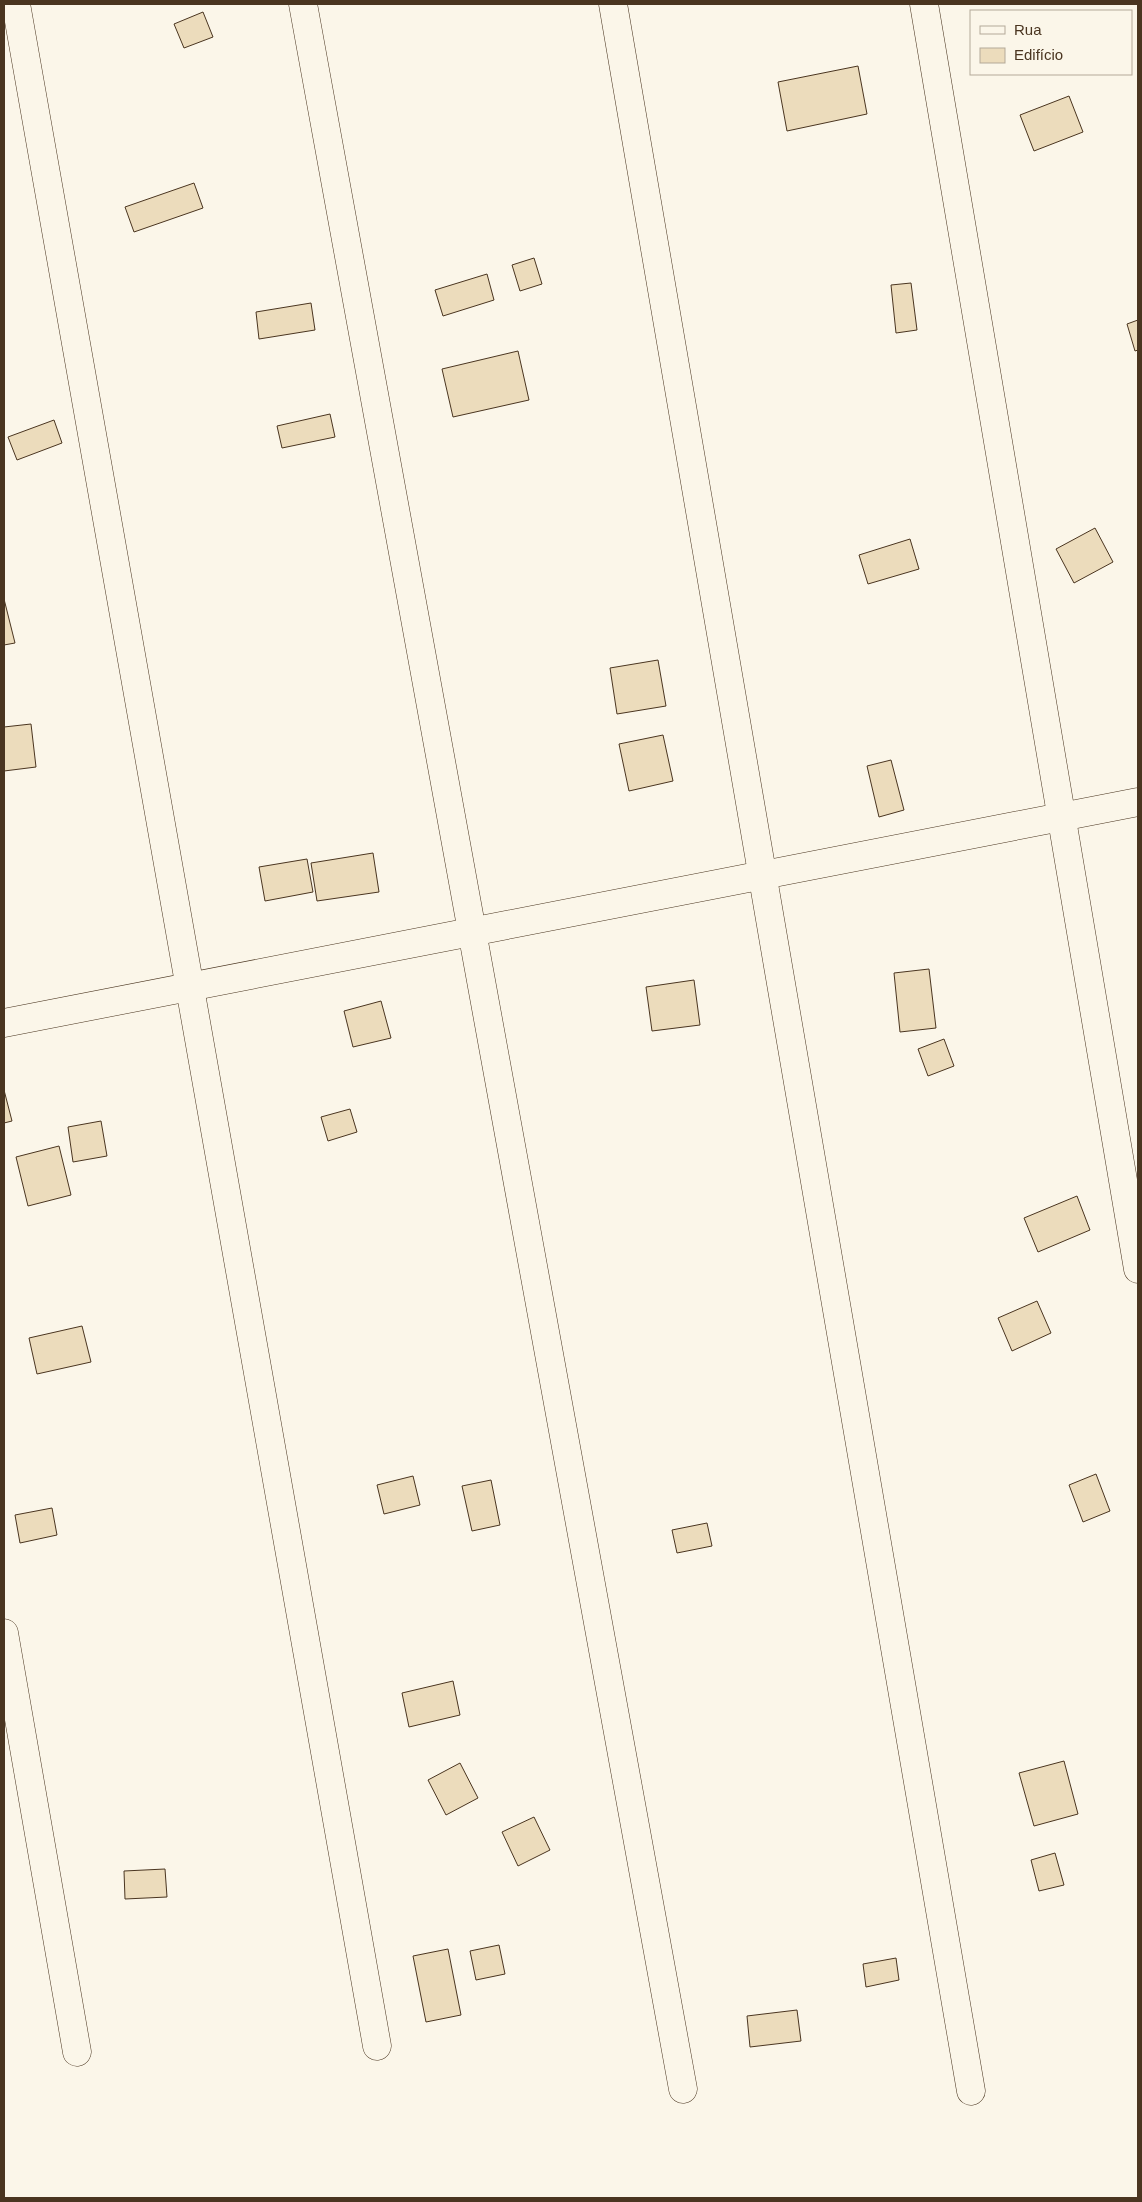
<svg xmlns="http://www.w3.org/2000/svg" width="1142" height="2202" font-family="Helvetica,sans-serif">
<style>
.building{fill:#ecdcbc;stroke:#4a3520}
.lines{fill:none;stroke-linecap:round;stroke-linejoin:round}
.minor-casing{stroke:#4a3520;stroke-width:29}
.minor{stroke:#fbf6e9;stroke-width:28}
</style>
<rect width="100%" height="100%" fill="#fbf6e9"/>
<!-- building -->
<g class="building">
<polygon points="203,12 213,37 184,48 174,24"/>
<polygon points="858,66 867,114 787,131 778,82"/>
<polygon points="1069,96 1083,132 1034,151 1020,115"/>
<polygon points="194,183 203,208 134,232 125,207"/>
<polygon points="534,258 542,284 520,291 512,265"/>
<polygon points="487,274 494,300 443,316 435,290"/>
<polygon points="911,283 917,330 896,333 891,285"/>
<polygon points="311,303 315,330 259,339 256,312"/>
<polygon points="1138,320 1138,350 1135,351 1127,324"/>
<polygon points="518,351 529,400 453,417 442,369"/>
<polygon points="330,414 335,437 282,448 277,426"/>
<polygon points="54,420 62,443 17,460 8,437"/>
<polygon points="1095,528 1113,562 1074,583 1056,549"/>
<polygon points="910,539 919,569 868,584 859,555"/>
<polygon points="4,599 15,643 4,645"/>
<polygon points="658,660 666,706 617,714 610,668"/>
<polygon points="31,724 36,767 4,771 4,727"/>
<polygon points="663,735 673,781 629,791 619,744"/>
<polygon points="891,760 904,810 879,817 867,766"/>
<polygon points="373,853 379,892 317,901 311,863"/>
<polygon points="307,859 313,892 265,901 259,867"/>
<polygon points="929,969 936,1028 900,1032 894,973"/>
<polygon points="694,980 700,1025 652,1031 646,987"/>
<polygon points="381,1001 391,1038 353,1047 344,1011"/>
<polygon points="944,1039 954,1066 928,1076 918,1049"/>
<polygon points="4,1090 12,1121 4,1123"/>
<polygon points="350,1109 357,1132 328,1141 321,1117"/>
<polygon points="101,1121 107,1156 73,1162 68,1127"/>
<polygon points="59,1146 71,1195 28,1206 16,1157"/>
<polygon points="1077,1196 1090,1230 1038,1252 1024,1218"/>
<polygon points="1037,1301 1051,1333 1012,1351 998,1318"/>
<polygon points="82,1326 91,1362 37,1374 29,1338"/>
<polygon points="1096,1474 1110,1511 1083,1522 1069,1485"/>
<polygon points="413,1476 420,1505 384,1514 377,1485"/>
<polygon points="491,1480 500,1525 472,1531 462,1486"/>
<polygon points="52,1508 57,1535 20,1543 15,1515"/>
<polygon points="707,1523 712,1546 677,1553 672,1530"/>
<polygon points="453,1681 460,1715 409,1727 402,1693"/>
<polygon points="1064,1761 1078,1814 1034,1826 1019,1773"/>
<polygon points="460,1763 478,1798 446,1815 428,1780"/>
<polygon points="534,1817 550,1850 518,1866 502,1832"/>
<polygon points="1055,1853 1064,1885 1039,1891 1031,1860"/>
<polygon points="165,1869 167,1897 125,1899 124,1871"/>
<polygon points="499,1945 505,1974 476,1980 470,1951"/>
<polygon points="448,1949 461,2015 426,2022 413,1956"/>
<polygon points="896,1958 899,1980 866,1987 863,1964"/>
<polygon points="797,2010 801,2041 750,2047 747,2016"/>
</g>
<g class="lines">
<defs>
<g id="minor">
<polyline points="16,4 377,2046"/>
<polyline points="303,4 683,2089"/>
<polyline points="613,4 971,2091"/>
<polyline points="924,4 1138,1269"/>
<polyline points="4,1023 1138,802"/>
<polyline points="4,1633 77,2052"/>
</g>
</defs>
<!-- minor casing -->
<use href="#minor" class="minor-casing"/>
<!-- minor -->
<use href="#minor" class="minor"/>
</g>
<!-- border -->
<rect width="1142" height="2202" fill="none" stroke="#4a3520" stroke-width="10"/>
<!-- legend -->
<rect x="970" y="10" width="162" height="65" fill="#fbf6e9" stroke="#b4a999"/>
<rect x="980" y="26" width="25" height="8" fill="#fbf6e9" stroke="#b4a999"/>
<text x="1014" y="35" font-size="15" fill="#4a3520">Rua</text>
<rect x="980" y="48" width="25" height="15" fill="#ecdcbc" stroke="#b4a999"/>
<text x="1014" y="60" font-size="15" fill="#4a3520">Edifício</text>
</svg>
